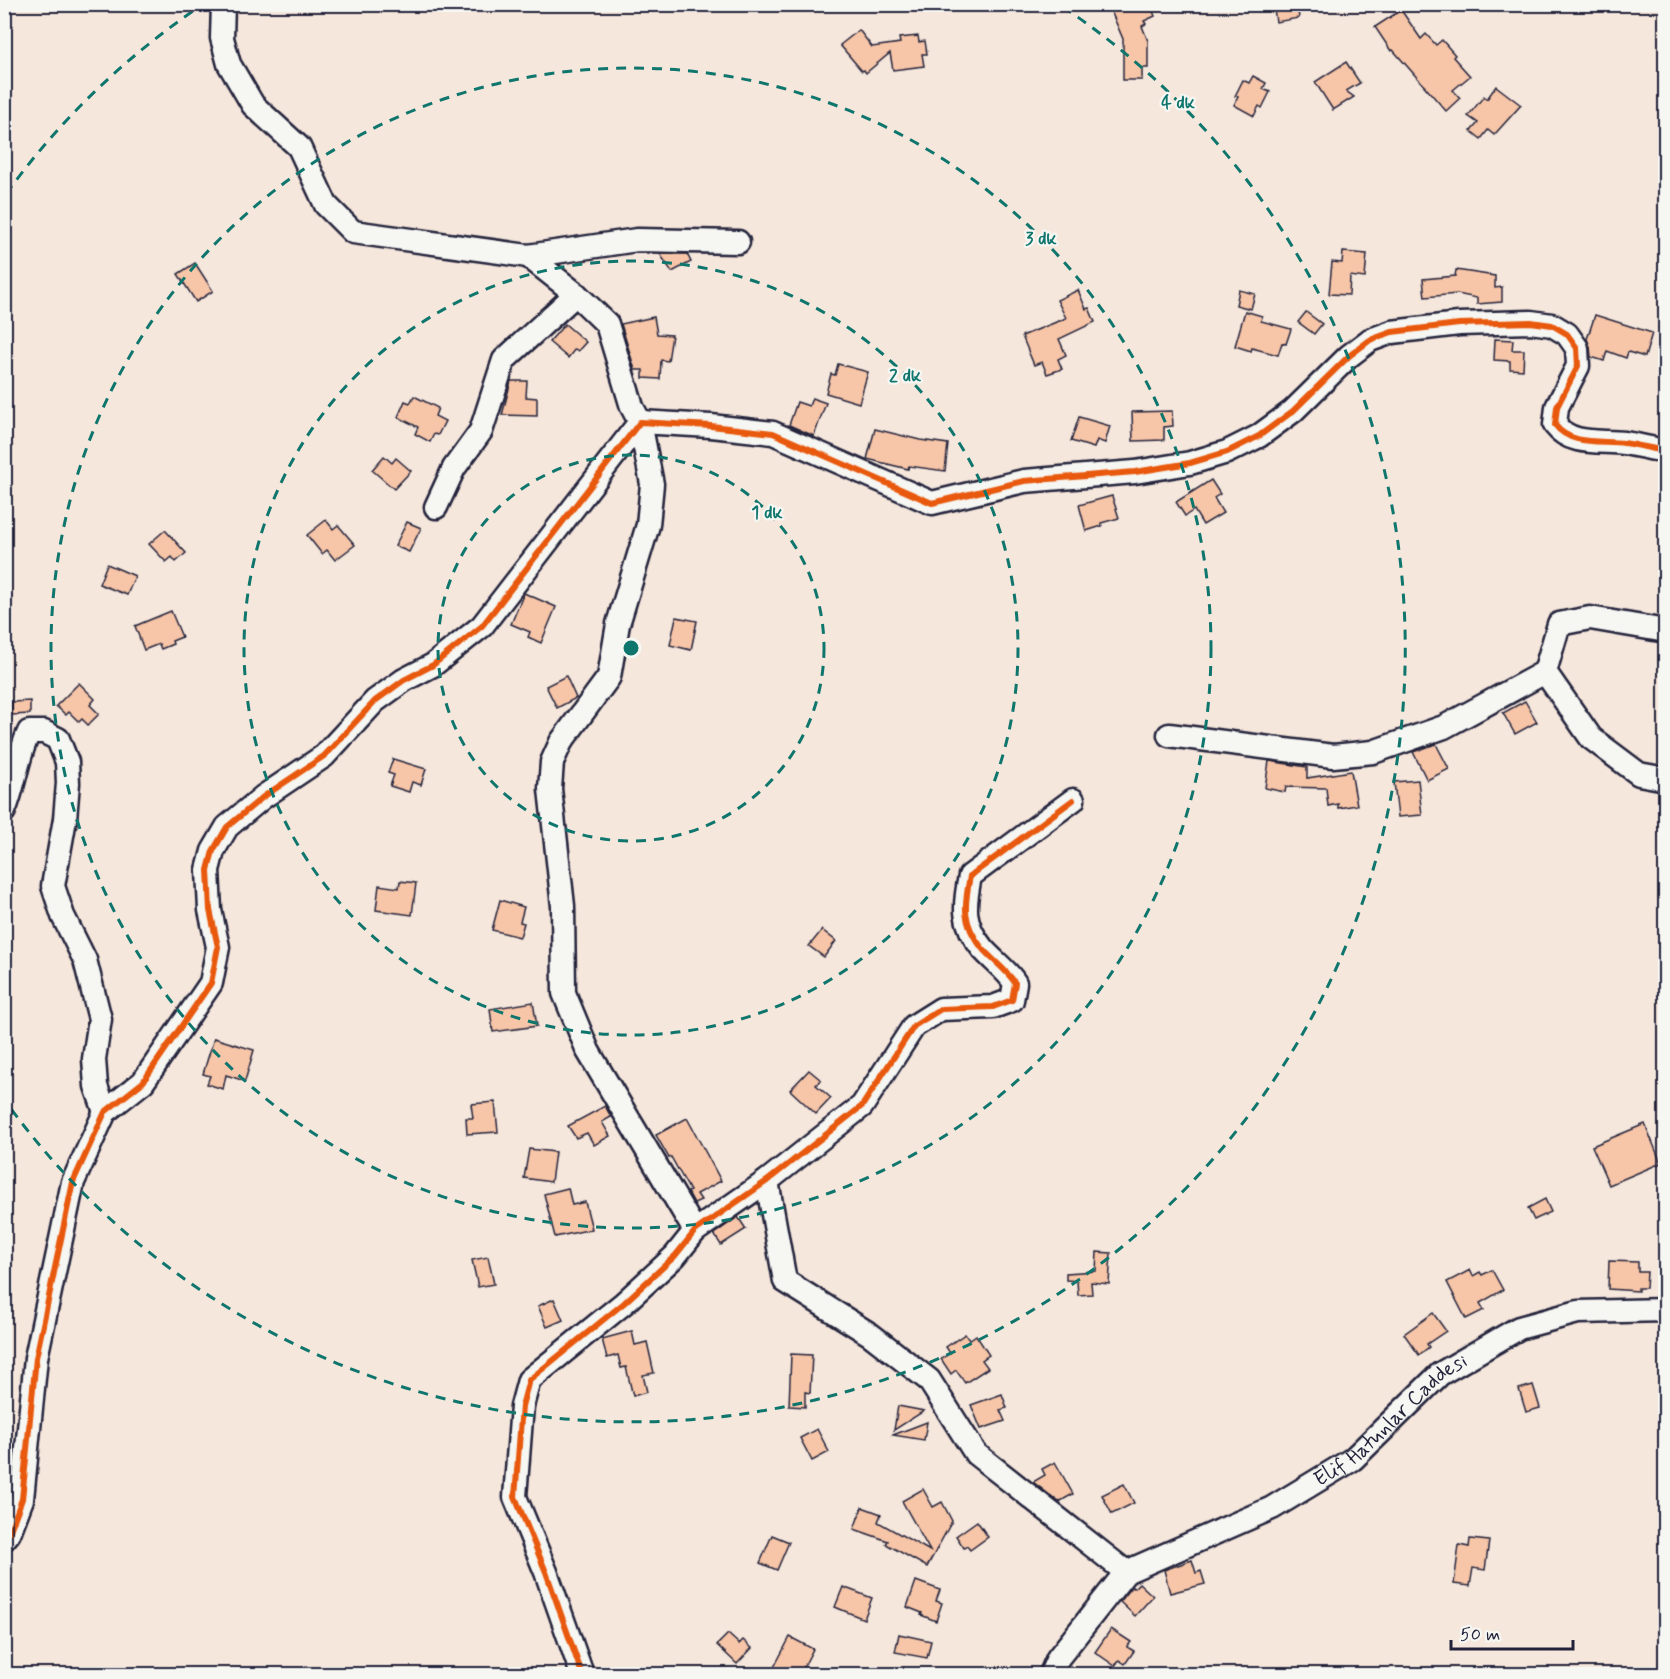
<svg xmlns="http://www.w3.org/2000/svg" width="1670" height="1679" font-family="Mynerve,sans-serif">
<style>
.building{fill:#f7c5a7;stroke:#22223b;stroke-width:1.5}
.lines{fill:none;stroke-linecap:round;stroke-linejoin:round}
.minor-casing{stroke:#22223b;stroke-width:27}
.minor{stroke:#f6f6f2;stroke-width:22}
.cycleway-casing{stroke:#f6f6f2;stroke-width:10}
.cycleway{stroke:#e8590c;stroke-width:6}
.ring{fill:none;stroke:#0f766e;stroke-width:3;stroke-dasharray:10 8}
.labels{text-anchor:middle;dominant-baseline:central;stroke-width:4.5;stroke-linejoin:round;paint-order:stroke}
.street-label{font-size:21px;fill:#22223b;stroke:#f6f6f2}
.centre{fill:#0f766e;stroke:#f6f6f2;stroke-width:3}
.ring-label{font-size:18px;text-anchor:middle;font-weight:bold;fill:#0f766e;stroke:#f6f6f2;stroke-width:4.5;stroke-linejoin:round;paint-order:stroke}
</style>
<rect width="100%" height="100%" fill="#f6e7dc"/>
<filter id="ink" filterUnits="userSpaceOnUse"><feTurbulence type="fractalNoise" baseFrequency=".0167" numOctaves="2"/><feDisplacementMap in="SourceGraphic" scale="12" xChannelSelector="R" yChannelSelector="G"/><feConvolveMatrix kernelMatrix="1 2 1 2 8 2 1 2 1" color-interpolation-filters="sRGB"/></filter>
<g filter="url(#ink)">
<!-- building -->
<g class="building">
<polygon points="1108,4 1133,4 1134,9 1150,4 1155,16 1144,21 1146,24 1142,26 1148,41 1148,68 1142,68 1142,80 1123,80 1123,39"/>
<polygon points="1279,4 1297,4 1299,18 1276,22 1274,9 1279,8"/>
<polygon points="1401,10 1421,39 1426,34 1436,45 1442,40 1455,55 1453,57 1470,76 1453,90 1460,98 1446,111 1393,50 1391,51 1375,27"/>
<polygon points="859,30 872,47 900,43 899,38 918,36 919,42 925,41 927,54 922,54 924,66 893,70 890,53 866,73 864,70 862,71 840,45"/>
<polygon points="1346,62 1360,83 1346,91 1354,97 1333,110 1315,82"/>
<polygon points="1253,76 1266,83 1263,89 1270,92 1262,108 1259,106 1254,116 1234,105 1238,97 1235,96 1243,80 1249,83"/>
<polygon points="1496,86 1521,105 1494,135 1488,130 1481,139 1471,131 1478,123 1468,116 1484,96 1487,99"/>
<polygon points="1343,252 1367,254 1365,278 1350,276 1349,295 1329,294 1332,262 1342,263"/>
<polygon points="660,254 687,254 691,262 672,272"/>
<polygon points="195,263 213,291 196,302 178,274"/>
<polygon points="1456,270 1495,276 1495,288 1502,287 1502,302 1477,304 1477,298 1457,294 1425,297 1423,279 1455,276"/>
<polygon points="1078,290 1086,309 1089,308 1095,322 1059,339 1066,355 1058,359 1062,369 1047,374 1042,362 1034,365 1022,336 1066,318 1057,300"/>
<polygon points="1239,290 1255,294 1251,309 1236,305"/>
<polygon points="1245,311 1262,316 1261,321 1291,329 1286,344 1282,343 1278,355 1252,348 1251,351 1235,346"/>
<polygon points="1306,312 1322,324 1314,334 1298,322"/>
<polygon points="1595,315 1652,333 1645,357 1628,352 1626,358 1607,351 1604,361 1591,357 1590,347 1587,339"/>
<polygon points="654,317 657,334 672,335 668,361 661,360 660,379 643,378 643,370 635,370 621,324"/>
<polygon points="565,324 586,342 578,351 575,349 568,358 549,342"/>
<polygon points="1495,339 1513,340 1512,350 1524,350 1523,370 1510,369 1510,361 1494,360"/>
<polygon points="838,364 868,372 859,403 826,393 831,374 835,375"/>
<polygon points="511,381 527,381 526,397 537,398 537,416 502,415"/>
<polygon points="414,396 438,408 435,416 445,421 438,435 434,434 430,442 415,434 418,427 398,417 405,401 410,403"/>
<polygon points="812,398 826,403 814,436 789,425 797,402 809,406"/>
<polygon points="1172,411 1173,426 1164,427 1164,440 1133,441 1132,412"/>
<polygon points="1079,417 1110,426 1105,443 1097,440 1094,448 1071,441"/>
<polygon points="875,429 920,440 948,444 945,471 909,466 908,469 867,459"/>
<polygon points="384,456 392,463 396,458 411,471 394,489 372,470"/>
<polygon points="1211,480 1220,494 1214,498 1223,513 1203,525 1194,510 1185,516 1176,502"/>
<polygon points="1112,496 1119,518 1101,523 1102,526 1086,531 1079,505"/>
<polygon points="326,520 333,529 338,525 355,545 335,560 327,550 322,554 307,535"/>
<polygon points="407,522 421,528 409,552 395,546"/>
<polygon points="165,530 186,553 176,562 172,557 166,562 149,544"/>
<polygon points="107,564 135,576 127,595 99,584"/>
<polygon points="524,593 556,607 541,643 528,637 530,632 511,624"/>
<polygon points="171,611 182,637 172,641 173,644 161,649 159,644 144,650 135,626"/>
<polygon points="676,617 697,621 691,650 670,645"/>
<polygon points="566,676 576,698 557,708 546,686"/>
<polygon points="79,683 95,699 90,705 99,714 88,725 82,719 79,722 69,712 66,715 56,706"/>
<polygon points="30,701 30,714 12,715 12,702"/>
<polygon points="1525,701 1537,722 1515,734 1503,713"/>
<polygon points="1436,744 1449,769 1427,780 1413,752"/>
<polygon points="393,759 426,769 421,785 412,782 409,792 390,786 394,775 388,773"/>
<polygon points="1269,761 1307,767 1307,778 1351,771 1357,805 1338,808 1338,804 1328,806 1326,788 1286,787 1285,792 1265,788"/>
<polygon points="1418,780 1422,815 1398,817 1394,782"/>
<polygon points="400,881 416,883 412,915 376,910 379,885 399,888"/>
<polygon points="500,900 524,907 520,922 524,923 520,937 492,930"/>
<polygon points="822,930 836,941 824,957 809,946"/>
<polygon points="533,1002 537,1026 493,1032 490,1009"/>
<polygon points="214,1038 254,1050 245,1081 226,1075 223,1089 207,1084 210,1076 203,1074"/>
<polygon points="809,1070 821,1080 816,1085 831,1098 816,1114 790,1090"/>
<polygon points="495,1102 498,1132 467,1134 466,1118 473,1118 471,1104"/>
<polygon points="605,1106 611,1117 602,1122 610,1136 594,1145 587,1133 576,1138 568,1126"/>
<polygon points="687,1118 721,1181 697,1194 701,1200 694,1203 688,1192 690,1191 671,1157 669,1158 656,1135"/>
<polygon points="1645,1124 1661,1163 1609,1185 1592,1146"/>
<polygon points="529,1149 555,1152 551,1182 524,1178"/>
<polygon points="568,1188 572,1205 585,1202 592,1229 555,1237 544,1194"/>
<polygon points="1545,1199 1551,1212 1534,1220 1528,1208"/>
<polygon points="738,1217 746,1229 721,1245 714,1234"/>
<polygon points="1097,1252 1111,1253 1109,1284 1091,1282 1092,1294 1078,1295 1077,1281 1066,1280 1066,1273 1096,1271"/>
<polygon points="488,1257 494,1284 478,1287 472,1260"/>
<polygon points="1609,1261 1638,1262 1638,1272 1647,1272 1646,1288 1638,1288 1638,1291 1608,1289"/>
<polygon points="1470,1270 1473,1276 1480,1272 1482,1275 1492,1270 1503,1290 1480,1303 1484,1310 1466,1319 1447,1282"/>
<polygon points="554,1299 563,1320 547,1327 538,1306"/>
<polygon points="1433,1313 1446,1331 1427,1344 1429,1347 1419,1355 1404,1334"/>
<polygon points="632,1331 635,1345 647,1342 654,1373 643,1375 647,1392 633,1396 626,1367 621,1368 618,1355 607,1358 602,1339"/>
<polygon points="965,1334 969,1340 976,1335 989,1355 982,1360 988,1368 965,1383 956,1370 951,1374 941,1359 950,1353 946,1347"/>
<polygon points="791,1354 812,1355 810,1393 805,1392 805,1407 789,1406"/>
<polygon points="1533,1385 1540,1408 1526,1412 1519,1389"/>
<polygon points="1002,1394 1007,1408 1000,1410 1005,1421 981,1429 971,1405"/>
<polygon points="898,1406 924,1411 894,1430"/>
<polygon points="927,1422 924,1440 893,1435"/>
<polygon points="817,1429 829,1452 812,1461 800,1438"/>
<polygon points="1055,1462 1073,1494 1059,1502 1033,1482 1045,1475 1042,1469"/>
<polygon points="1124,1484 1134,1503 1112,1514 1102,1495"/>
<polygon points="923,1489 933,1507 942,1502 952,1521 927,1567 886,1544 888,1541 854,1529 862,1507 881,1514 878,1522 930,1551 902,1501"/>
<polygon points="977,1521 988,1537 970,1550 967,1546 964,1548 956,1536"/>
<polygon points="772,1535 789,1542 777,1570 760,1563"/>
<polygon points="1470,1539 1489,1541 1485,1570 1473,1568 1470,1586 1454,1584 1459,1545 1469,1547"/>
<polygon points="1192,1560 1196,1573 1201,1571 1205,1584 1170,1593 1164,1570"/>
<polygon points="916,1581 940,1590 936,1601 942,1603 936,1621 921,1615 922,1613 907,1607"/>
<polygon points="1139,1583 1153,1596 1135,1616 1120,1602 1132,1587 1134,1588"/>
<polygon points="843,1587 872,1598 864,1619 835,1607"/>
<polygon points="1111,1629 1131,1642 1127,1647 1134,1651 1125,1664 1119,1660 1115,1666 1095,1652"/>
<polygon points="728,1634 739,1644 743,1640 752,1648 737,1664 717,1645"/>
<polygon points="899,1634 931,1641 927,1658 895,1652"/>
<polygon points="790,1637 813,1649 800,1674 780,1674 772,1671"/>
</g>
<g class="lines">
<defs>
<g id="minor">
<polyline points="223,4 222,38 229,64 253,105 299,147 326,205 353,232 528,256 637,240 738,242"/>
<polyline points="528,256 576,294 607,324 632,407 640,422 652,484 648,525 618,624 609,677 561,742 552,762 550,789 563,906 564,993 588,1051 695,1231"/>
<path d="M640 422 711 426 773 433 932 503 1024 481 1135 472 1190 463 1227 452 1259 436 1293 411 1349 356 1370 340 1392 332 1459 324 1531 322 1552 325 1567 334 1577 348 1578 366 1557 407 1555 425C1571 446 1600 440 1624 443 1638 445 1652 449 1666 451"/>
<polyline points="436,507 454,468 481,431 504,360 576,294"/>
<polyline points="1545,672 1591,738 1639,774 1666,779"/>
<polyline points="1169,735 1333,756 1373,752 1444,727 1545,672 1559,624 1590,618 1666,631"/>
<path d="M4 811C15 785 17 757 29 732H44L58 739 67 762 68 783 65 819 53 886 63 916 85 960 100 1019 94 1059 96 1086 105 1112"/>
<polyline points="767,1181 785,1281 871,1335 929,1380 976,1454 1126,1572 1058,1658 1051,1674"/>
<polyline points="4,1539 9,1533 22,1499 36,1358 73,1182 105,1112 143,1082 211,983 218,947 210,910 208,870 213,851 227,827 263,797 324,756 375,701 404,680 433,665 482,626 640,422"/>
<path id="s1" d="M1126 1572 1272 1508 1353 1459 1440 1374 1519 1328 1578 1312 1666 1310"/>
<path d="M582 1674 546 1572 515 1497 522 1406 529 1380 624 1303 675 1256 695 1231 767 1181 862 1106 914 1026 941 1009 993 1007 1012 1000 1015 983C1006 969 993 961 982 948 962 923 964 906 970 876L1073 800"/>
</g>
</defs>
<!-- minor casing -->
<use href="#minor" class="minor-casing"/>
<!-- minor -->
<use href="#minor" class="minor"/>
<defs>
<g id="cycleway">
<path d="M4 1539 9 1533 22 1499 36 1358 73 1182 105 1112 143 1082 211 983 218 947 210 910 208 870 213 851 227 827 263 797 324 756 375 701 404 680 433 665 482 626 640 422 711 426 773 433 932 503 1024 481 1135 472 1190 463 1227 452 1259 436 1293 411 1349 356 1370 340 1392 332 1459 324 1531 322 1552 325 1567 334 1577 348 1578 366 1557 407 1555 425C1571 446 1600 440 1624 443 1638 445 1652 449 1666 451"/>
<path d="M582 1674 546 1572 515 1497 522 1406 529 1380 624 1303 675 1256 695 1231 767 1181 862 1106 914 1026 941 1009 993 1007 1012 1000 1015 983C1006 969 993 961 982 948 962 923 964 906 970 876L1073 800"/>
</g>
</defs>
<!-- cycleway casing -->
<use href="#cycleway" class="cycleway-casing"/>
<!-- cycleway -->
<use href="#cycleway" class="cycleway"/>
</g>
</g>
<!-- distance rings -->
<g class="ring">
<circle cx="631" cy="648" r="193"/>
<circle cx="631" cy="648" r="387"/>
<circle cx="631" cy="648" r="580"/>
<path d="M6 194A773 773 0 0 1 199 7M1063 7A773 773 0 1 1 6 1102"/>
</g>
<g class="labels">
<!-- street labels -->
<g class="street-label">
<text stroke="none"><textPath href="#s1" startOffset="308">Elif Hatunlar Caddesi</textPath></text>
</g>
</g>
<circle cx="631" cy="648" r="9" class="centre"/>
<g class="ring-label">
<text x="1178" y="108">4 dk</text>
<text x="1041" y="244">3 dk</text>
<text x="905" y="381">2 dk</text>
<text x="767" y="518">1 dk</text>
</g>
<!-- margin -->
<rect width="1670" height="1679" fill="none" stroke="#f6f6f2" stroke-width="24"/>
<rect x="12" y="12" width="1646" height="1655" fill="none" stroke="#22223b" stroke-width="2" filter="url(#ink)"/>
<!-- scale -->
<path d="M1451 1640v9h122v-9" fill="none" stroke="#22223b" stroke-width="3"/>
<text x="1460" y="1640" font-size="18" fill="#22223b" stroke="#f6f6f2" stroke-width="4.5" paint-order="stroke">50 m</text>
</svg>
